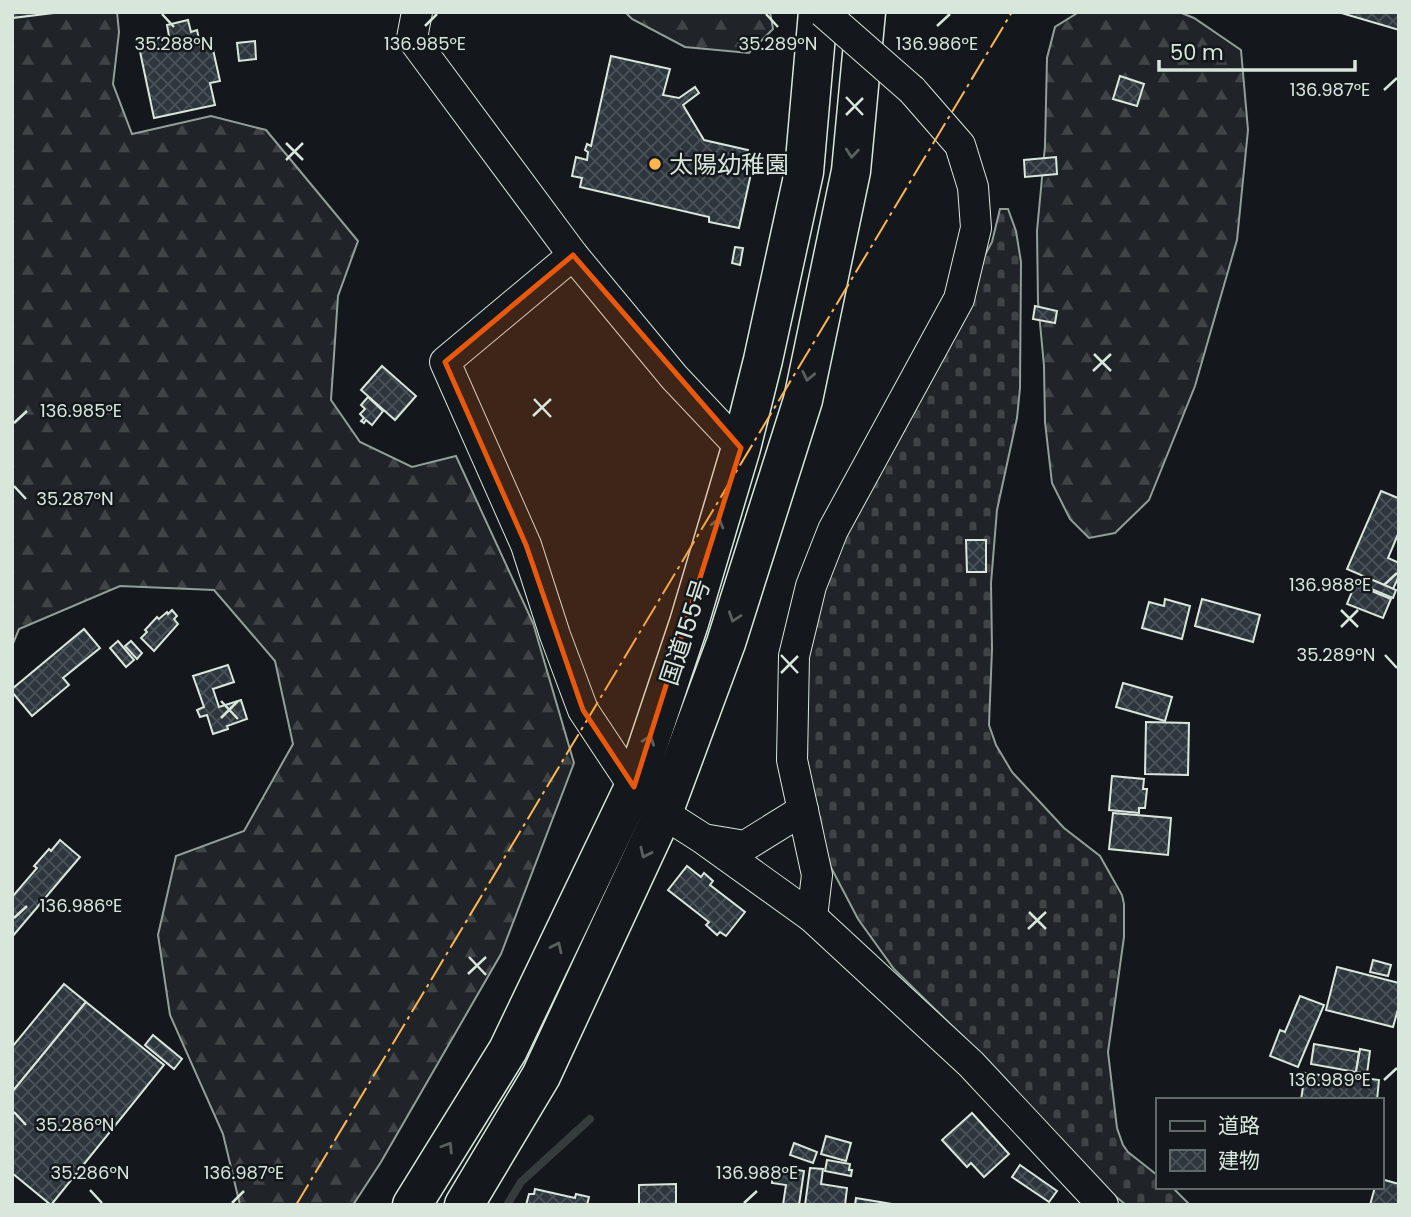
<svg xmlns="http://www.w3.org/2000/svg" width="1411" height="1217" font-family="Poppins,'Noto Sans JP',sans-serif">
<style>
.forest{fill:url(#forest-firs);stroke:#939e99;stroke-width:2}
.cemetery{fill:url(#cemetery-stones);stroke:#939e99;stroke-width:2}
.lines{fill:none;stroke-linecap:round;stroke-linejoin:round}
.stream{stroke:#363b3e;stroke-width:8}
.building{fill:url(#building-cross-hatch);stroke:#d8e6dc;stroke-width:2}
.minor-casing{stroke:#d8e6dc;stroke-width:32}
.highway-casing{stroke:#d8e6dc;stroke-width:41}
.minor{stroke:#14181c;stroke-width:30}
.highway{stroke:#14181c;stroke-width:38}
.minor-bridge-casing{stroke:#d8e6dc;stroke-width:32;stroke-linecap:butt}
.minor-bridge{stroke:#14181c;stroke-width:30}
.power{stroke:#ffb74d;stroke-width:2;stroke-dasharray:24 5 3.5 5;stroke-linecap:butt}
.oneway{stroke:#59605f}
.marked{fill:#e8590c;fill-opacity:0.2;stroke:#e8590c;stroke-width:5;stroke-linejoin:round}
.ticks{fill:none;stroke:#d8e6dc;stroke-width:2.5}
.poi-dot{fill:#ffb74d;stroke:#14181c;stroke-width:2.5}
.labels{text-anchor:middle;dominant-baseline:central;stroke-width:5;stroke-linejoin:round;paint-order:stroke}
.poi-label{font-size:24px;fill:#d8e6dc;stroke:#14181c;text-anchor:start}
.street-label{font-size:24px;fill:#d8e6dc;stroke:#14181c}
.ticks-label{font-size:18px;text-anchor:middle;fill:#d8e6dc;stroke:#14181c;stroke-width:5;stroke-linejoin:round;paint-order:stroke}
</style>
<defs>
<pattern id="forest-firs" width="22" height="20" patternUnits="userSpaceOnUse" patternTransform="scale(1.75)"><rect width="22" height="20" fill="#202428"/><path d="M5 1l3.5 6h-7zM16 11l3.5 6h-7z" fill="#404447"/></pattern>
<pattern id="cemetery-stones" width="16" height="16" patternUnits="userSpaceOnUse" patternTransform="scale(1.75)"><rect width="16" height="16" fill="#202428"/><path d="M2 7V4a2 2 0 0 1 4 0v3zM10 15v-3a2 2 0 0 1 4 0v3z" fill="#404447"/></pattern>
<pattern id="building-cross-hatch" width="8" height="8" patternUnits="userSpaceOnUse" patternTransform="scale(1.75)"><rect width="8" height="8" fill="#2c363c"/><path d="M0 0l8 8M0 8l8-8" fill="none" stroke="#4a5358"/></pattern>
</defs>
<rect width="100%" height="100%" fill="#14181c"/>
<!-- forest -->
<g class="forest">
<polygon points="12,12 117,12 119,32 113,84 132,134 211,116 266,130 358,241 338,296 331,400 360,442 412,467 456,456 533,623 574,763 501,954 381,1162 353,1205 240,1205 223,1134 170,1015 158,935 176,856 244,831 293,744 275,661 214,590 120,586 19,629 12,646"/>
<polygon points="625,12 770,12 773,29 749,53 685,47 632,19"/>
<polygon points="1079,12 1179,12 1194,18 1241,50 1248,130 1237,240 1195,386 1149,500 1115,533 1089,538 1070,519 1052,483 1045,422 1044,366 1038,302 1037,231 1045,146 1047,58 1055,27"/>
</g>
<!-- cemetery -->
<polygon class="cemetery" points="1000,209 1008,209 1016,231 1021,262 1020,388 1017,418 997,510 991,583 992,649 989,725 996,745 1012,772 1064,828 1100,856 1122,895 1124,904 1124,937 1108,1052 1117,1128 1123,1145 1128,1152 1157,1175 1157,1187 1172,1187 1190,1205 1126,1205 1102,1185 992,1065 894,969 858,919 823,852 809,811 796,696 842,523 992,242"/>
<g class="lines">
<!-- stream -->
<polyline class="stream" points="507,1205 521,1182 590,1119"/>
</g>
<!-- building -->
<g class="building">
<polygon points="12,12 53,12 53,13 12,18"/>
<polygon points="1338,12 1399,12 1399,30"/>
<polygon points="188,20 191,32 197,30 201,48 212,45 220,81 210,83 215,105 154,118 138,42 169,36 167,25"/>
<polygon points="255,41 256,59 239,61 237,43"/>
<polygon points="611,56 670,69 663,95 679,98 695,87 699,93 683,105 704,140 748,150 746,158 754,160 739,228 709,222 709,217 580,187 582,178 572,176 576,157 587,160 588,152 585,150 587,144 591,146"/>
<polygon points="1120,76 1144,84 1137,106 1113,99"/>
<polygon points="1056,157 1057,174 1025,177 1024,160"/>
<polygon points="735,247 743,248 740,265 732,263"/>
<polygon points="1035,306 1057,311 1055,323 1033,319"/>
<polygon points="382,366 416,396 395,420 361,390"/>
<polygon points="368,397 383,411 372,425 366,420 364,423 361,421 364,418 360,414 365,409 361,405"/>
<polygon points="1381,491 1398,498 1399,497 1399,532 1388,558 1399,563 1399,576 1393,589 1347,569"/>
<polygon points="966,540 986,540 986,572 967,572"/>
<polygon points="1368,578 1396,590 1393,598 1364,586"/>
<polygon points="1355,584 1391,599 1383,618 1347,604"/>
<polygon points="1165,599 1190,606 1182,639 1142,628 1149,602 1164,606"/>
<polygon points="1202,599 1260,615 1253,642 1195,626"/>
<polygon points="172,610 177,616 174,619 178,624 154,651 141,638 147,632 145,630 157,617 159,619 167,612 168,614"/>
<polygon points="84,629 100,648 63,678 69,685 32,716 12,692 12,689"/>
<polygon points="118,641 134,660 126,667 110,648"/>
<polygon points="131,641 142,653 137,659 125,646"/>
<polygon points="228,665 234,682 213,689 219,707 241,700 247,719 227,726 228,729 213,734 207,715 200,717 197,710 204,707 193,676"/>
<polygon points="1123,683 1172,697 1165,721 1116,707"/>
<polygon points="1146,722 1189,723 1188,775 1145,774"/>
<polygon points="1112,776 1144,779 1143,789 1147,789 1145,808 1139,808 1139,813 1109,810"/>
<polygon points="1113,813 1171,818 1168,855 1109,849"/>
<polygon points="60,840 80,857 12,937 12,897 37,868 34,866 49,849 51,851"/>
<polygon points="687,866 701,877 704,873 713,881 710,885 745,912 726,936 720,932 717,935 706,925 709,922 668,890"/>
<polygon points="1373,960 1391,965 1388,976 1370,972"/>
<polygon points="1337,967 1399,983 1399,1006 1393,1027 1326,1010"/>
<polygon points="64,984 86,1002 12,1092 12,1047"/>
<polygon points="1300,996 1324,1005 1298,1067 1270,1056 1280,1030 1285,1032"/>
<polygon points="86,1002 164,1065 51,1205 12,1173 12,1092"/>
<polygon points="153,1035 182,1059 174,1069 145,1045"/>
<polygon points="1314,1044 1359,1052 1356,1072 1311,1064"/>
<polygon points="1360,1049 1370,1051 1367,1074 1356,1072"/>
<polygon points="1305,1073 1334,1077 1335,1074 1379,1080 1377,1100 1301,1100"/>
<polygon points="972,1113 1009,1154 984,1177 971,1163 967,1167 942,1140"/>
<polygon points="826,1136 851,1143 846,1161 821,1154"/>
<polygon points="794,1143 817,1152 813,1163 790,1155"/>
<polygon points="827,1160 850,1164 849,1170 852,1170 851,1176 825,1171"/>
<polygon points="1020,1165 1057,1191 1049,1202 1012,1177"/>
<polygon points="774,1166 804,1171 799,1205 783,1205 786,1185 772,1183"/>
<polygon points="810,1168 823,1169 821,1184 847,1188 845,1205 805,1205"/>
<polygon points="1381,1179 1399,1184 1399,1205 1370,1205 1375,1187 1381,1187"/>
<polygon points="676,1184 676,1205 639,1205 639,1185"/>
<polygon points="535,1189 575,1198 576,1194 589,1197 587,1205 526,1205 529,1194 534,1194"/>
<polygon points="856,1198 898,1205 855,1205"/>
</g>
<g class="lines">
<defs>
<g id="minor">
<polyline points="417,12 412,38 573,255 674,377 741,448"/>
<polyline points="573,255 445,362 526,545 555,635 583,710 634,787 663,813 702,838 812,917 971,1064 1103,1205"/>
<polyline points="709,840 745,846 803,810"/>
<polyline points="812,917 817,875 792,760 794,656 811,586 833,530 959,299 976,228 973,187 960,145 912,90"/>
</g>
<g id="highway">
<polyline points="412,1205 508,1050 634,787 689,623 741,448 763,360 804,172 818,12"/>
<polyline points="464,1205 541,1076 663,813 726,643 803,400 851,171 866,12"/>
</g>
</defs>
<!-- minor casing -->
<use href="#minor" class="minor-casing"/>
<!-- highway casing -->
<use href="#highway" class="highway-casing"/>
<!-- minor -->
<use href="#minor" class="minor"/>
<!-- highway -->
<use href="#highway" class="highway"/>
<defs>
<polyline id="minor-bridge" points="823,12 912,90"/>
</defs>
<!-- minor-bridge casing -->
<use href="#minor-bridge" class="minor-bridge-casing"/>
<!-- minor-bridge -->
<use href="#minor-bridge" class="minor-bridge"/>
<!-- power -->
<polyline class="power" points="296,1205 1012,12"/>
</g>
<!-- one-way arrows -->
<defs><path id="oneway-chevron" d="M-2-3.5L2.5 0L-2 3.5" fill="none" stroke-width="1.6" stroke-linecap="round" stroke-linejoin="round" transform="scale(1.75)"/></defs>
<g class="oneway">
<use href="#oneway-chevron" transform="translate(852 153) rotate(95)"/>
<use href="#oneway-chevron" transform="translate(808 376) rotate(102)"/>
<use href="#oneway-chevron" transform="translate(718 523) rotate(-74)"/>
<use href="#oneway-chevron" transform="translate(734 617) rotate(108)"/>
<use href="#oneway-chevron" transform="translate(649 740) rotate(-71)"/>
<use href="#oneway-chevron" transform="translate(645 853) rotate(115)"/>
<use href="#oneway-chevron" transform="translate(557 947) rotate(-65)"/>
<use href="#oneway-chevron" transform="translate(448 1147) rotate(-58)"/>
</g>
<!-- marked area -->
<path class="marked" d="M573 255 741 448 634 787 583 710 526 545 445 362Z"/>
<!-- ticks -->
<path class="ticks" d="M162 14 174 27M766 14 778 27M425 26 437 14M937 26 950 14M1384 90 1397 78M846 97 863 115M846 115 863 98M286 143 303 160M286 160 303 143M1094 354 1111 371M1093 371 1111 354M534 399 551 417M533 416 551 399M14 423 27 411M14 486 26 499M1384 585 1397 573M1341 610 1358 627M1341 627 1358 610M781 655 798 673M1385 655 1397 668M781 673 798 656M221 701 238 719M221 718 238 701M1029 912 1046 929M14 918 27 906M1028 929 1046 912M469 957 486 975M468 974 486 957M1384 1080 1397 1068M14 1112 26 1125M90 1190 102 1203M232 1203 244 1191M744 1203 757 1191"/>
<!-- markers -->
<circle class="poi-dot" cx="655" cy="164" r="7"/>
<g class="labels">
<!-- poi labels -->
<g class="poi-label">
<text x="669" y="164">太陽幼稚園</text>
</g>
<!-- street labels -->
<g class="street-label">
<text transform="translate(685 632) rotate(-72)">国道155号</text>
</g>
</g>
<g class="ticks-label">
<text x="425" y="50">136.985°E</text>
<text x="937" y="50">136.986°E</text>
<text x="778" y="50">35.289°N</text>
<text x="174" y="50">35.288°N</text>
<text x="1330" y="96">136.987°E</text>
<text x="81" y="417">136.985°E</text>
<text x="75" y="505">35.287°N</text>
<text x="1330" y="591">136.988°E</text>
<text x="1336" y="661">35.289°N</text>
<text x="81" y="912">136.986°E</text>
<text x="1330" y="1086">136.989°E</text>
<text x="75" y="1131">35.286°N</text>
<text x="90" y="1179">35.286°N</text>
<text x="244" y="1179">136.987°E</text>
<text x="757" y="1179">136.988°E</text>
</g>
<!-- border -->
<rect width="1411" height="1217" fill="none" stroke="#d8e6dc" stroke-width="28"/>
<!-- legend -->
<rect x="1156" y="1098" width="228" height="91" fill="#14181c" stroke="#626a69" stroke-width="2"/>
<rect x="1170" y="1121" width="35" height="10" fill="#14181c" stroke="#626a69" stroke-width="2"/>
<text x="1218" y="1133" font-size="21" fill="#d8e6dc">道路</text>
<rect x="1170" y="1150" width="35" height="21" fill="url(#building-cross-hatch)" stroke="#626a69" stroke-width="2"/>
<text x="1218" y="1168" font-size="21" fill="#d8e6dc">建物</text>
<!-- scale -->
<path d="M1159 60v10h196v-10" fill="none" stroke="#d8e6dc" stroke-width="3.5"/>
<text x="1170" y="60" font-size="21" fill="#d8e6dc" stroke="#14181c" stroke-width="5" paint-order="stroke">50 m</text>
</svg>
